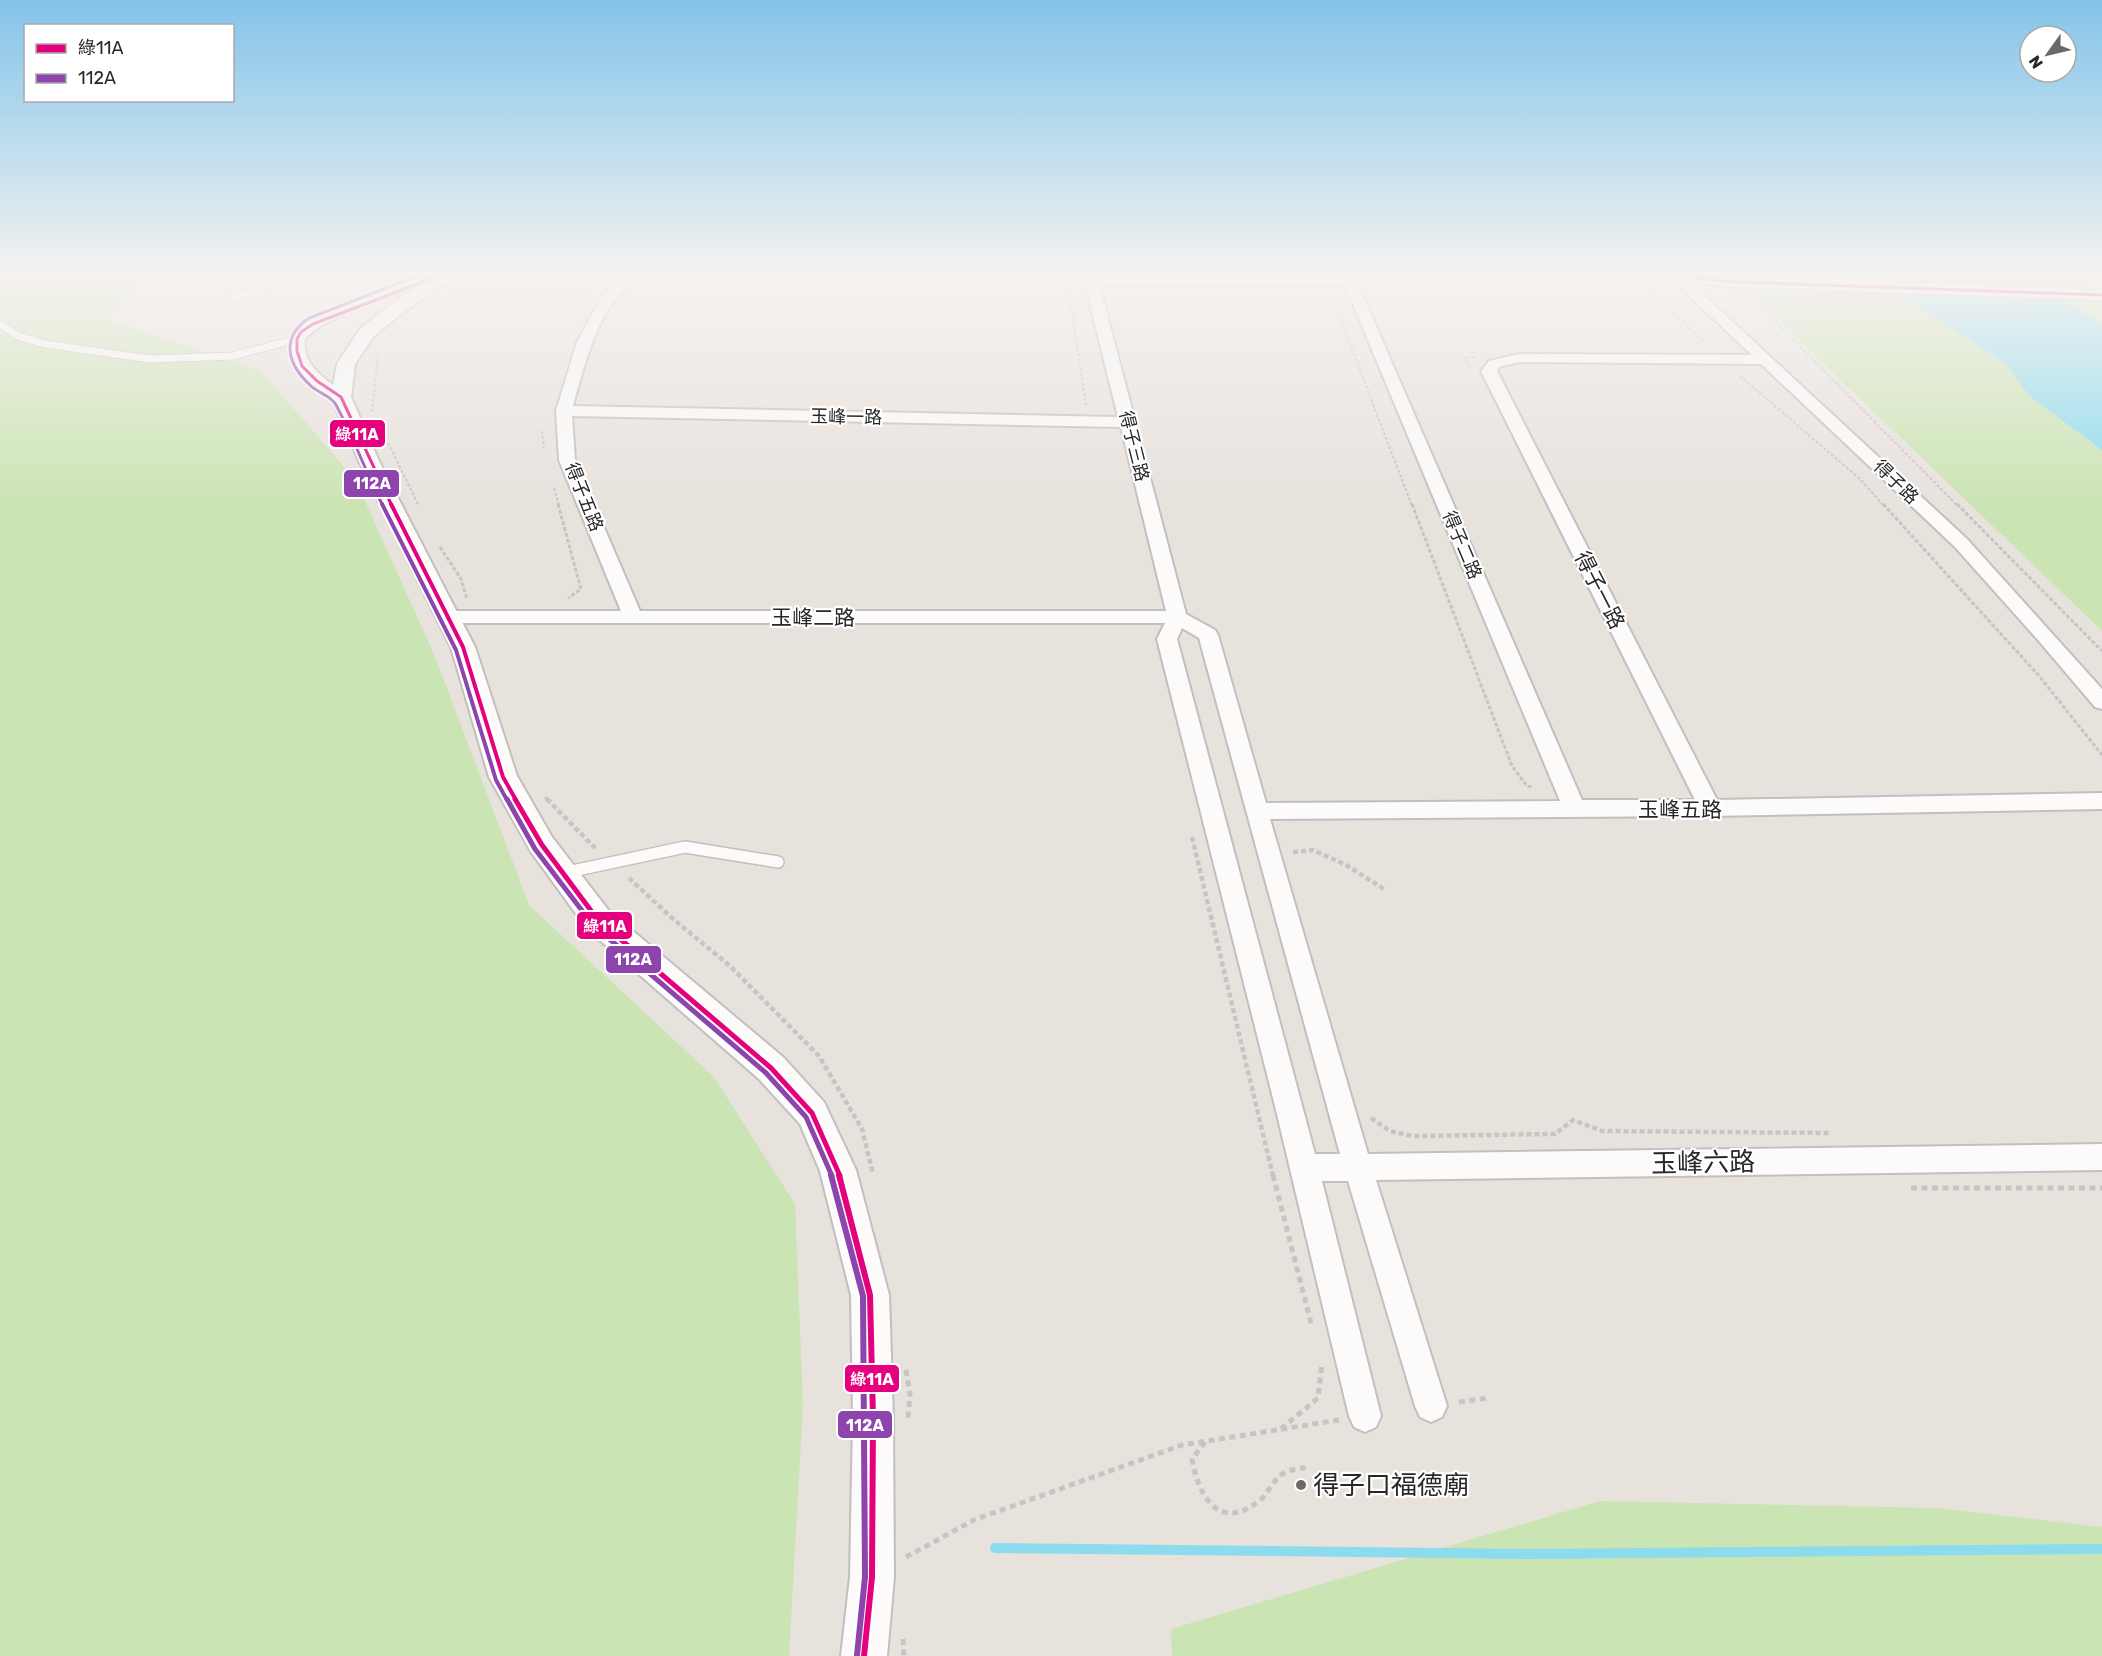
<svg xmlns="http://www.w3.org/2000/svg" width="2102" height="1656" font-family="Rubik,'Noto Sans TC',sans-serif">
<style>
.green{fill:#cbe4b3}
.water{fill:#8cdcee}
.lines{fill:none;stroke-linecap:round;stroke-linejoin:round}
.stream{stroke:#8cdcee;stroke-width:10}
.service-far1-casing{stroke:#c1bfbf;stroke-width:9}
.service-casing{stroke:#c1bfbf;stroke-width:14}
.minor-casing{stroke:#c1bfbf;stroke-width:4}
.tertiary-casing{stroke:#c1bfbf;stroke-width:4}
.path-far3{stroke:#c6c5c5;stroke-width:2;stroke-dasharray:3 2;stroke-linecap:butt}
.path-far2{stroke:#c6c5c5;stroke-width:3;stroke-dasharray:4 2;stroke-linecap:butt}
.path-far1{stroke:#c6c5c5;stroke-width:4.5;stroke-dasharray:5 3;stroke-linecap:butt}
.path{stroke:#c6c5c5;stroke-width:5;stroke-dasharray:6 4.5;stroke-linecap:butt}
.service-far1{stroke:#fcfbfa;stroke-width:7}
.service{stroke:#fcfbfa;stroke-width:11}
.minor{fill:#fcfbfa;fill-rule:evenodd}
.tertiary{fill:#fcfbfa;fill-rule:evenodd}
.bus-1-far3-casing{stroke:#fff;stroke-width:6}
.bus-1-far2-casing{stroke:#fff;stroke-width:8}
.bus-1-far1-casing{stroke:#fff;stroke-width:10}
.bus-1-casing{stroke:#fff;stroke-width:10}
.bus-2-far3-casing{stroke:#fff;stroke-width:6}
.bus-2-far2-casing{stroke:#fff;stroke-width:8}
.bus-2-far1-casing{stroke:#fff;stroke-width:10}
.bus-2-casing{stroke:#fff;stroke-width:10}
.bus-1-far3{stroke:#e5007d;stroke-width:3}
.bus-1-far2{stroke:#e5007d;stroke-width:4}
.bus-1-far1{stroke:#e5007d;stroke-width:5}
.bus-1{stroke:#e5007d;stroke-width:6}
.bus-2-far3{stroke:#8e44ad;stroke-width:3}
.bus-2-far2{stroke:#8e44ad;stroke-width:4}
.bus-2-far1{stroke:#8e44ad;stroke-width:5}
.bus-2{stroke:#8e44ad;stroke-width:6}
.poi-dot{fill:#6b6967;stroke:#fff;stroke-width:2}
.labels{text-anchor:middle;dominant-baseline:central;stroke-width:4.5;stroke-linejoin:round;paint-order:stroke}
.far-street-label{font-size:18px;fill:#282828;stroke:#fff}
.street-label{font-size:21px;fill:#282828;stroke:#fff}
.near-street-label{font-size:26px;fill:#282828;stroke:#fff}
.near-poi-label{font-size:26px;fill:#282828;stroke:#fff;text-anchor:start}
.line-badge{stroke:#fff;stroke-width:2}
.badge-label{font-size:16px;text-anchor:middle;font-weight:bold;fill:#fff}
</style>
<rect width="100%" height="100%" fill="#e8e2dd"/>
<!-- green -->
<g class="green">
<polygon points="0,275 149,275 107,319 260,370 355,479 434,654 529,905 714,1077 795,1204 803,1405 789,1656 0,1656"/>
<polygon points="1749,275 1882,275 1887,280 1750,277"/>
<polygon points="2021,275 2076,275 2092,287 2040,286"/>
<polygon points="1742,285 1901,292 1921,309 2009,366 2028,395 2102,450 2102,631"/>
<polygon points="2059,298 2102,300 2102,323 2099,321"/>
<polygon points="1600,1501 1937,1508 2102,1527 2102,1656 1172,1656 1171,1629"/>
</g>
<!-- water -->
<polygon class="water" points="1882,275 2021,275 2102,323 2102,450 2028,395 2009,366 1921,309"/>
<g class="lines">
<!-- stream -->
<polyline class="stream" points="995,1548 1531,1554 2102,1549"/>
<defs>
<g id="service-far1">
<polyline points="2086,275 2102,284"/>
<polyline points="233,299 290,275"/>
<polyline points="0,324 18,336 45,344 150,359 232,356 297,339"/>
</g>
<polyline id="service" points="563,873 685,847 778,862"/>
<g id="minor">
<path d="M428 275H448L446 278C410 290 329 312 305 339 301 366 327 380 346 394L349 397 346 400C334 403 320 390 311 382 299 372 284 355 291 338 299 315 403 284 428 275Z"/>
<path d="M633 275H658L656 278C649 280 639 280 633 283 600 299 582 374 573 406L1118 417 1085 284 774 279 767 275H1097L1355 278 1582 800H1695L1481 371 1489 361 1519 354 1752 355 1668 276 1682 275 1967 539 2102 689V709L2095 707 2038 640 1955 547 1761 364 1519 362 1499 367 1497 371 1717 800 2102 793V809L1710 816 1270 819 1368 1154 2102 1144V1170L1376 1180 1447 1406 1442 1417 1431 1422 1420 1417 1415 1406 1348 1181H1322L1381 1416 1376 1427 1365 1432 1354 1427 1349 1416 1275 1106 1157 639 1165 623H449L442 621 439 617 442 613 449 611H621L559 460 556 411 577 342 603 295 623 277ZM1099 284 1345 285 1560 801 1266 803 1218 635 1215 630 1186 614ZM572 416 1121 427 1166 611H640L575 460ZM1182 628 1199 638 1340 1154H1315L1177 639Z"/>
</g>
<g id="tertiary">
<polygon points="437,275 458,275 402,313 373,337 355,364 351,397 379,461 475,647 517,776 552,837 609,911 783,1057 824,1102 856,1170 889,1295 893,1418 894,1577 887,1656 841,1656 850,1577 853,1418 851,1295 820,1171 800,1124 759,1079 587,929 532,853 489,777 451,647 359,461 331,397 337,364 360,329 390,305"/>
<polygon points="1661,275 1718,275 2102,290 2102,300 1737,287 1669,280 1663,279"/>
</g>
</defs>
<!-- service-far1 casing -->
<use href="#service-far1" class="service-far1-casing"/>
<!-- service casing -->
<use href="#service" class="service-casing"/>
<!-- minor casing -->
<use href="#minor" class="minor-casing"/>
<!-- tertiary casing -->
<use href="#tertiary" class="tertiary-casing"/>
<!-- path-far3 -->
<g class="path-far3">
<polyline points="1572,275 1648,288 1704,342"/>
<polyline points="1069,294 1086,405"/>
<polyline points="452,295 472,291 591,294"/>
<polyline points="1332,297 1412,506"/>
<polyline points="1754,300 1958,506"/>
<polyline points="1471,368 1464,358 1475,357"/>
<polyline points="1740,376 1860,479 1884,506"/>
<polyline points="372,412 378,355"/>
<polyline points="388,443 419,506"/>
<polyline points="544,449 542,432 545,431"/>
<polyline points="554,488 559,506"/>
</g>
<!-- path-far2 -->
<g class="path-far2">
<polyline points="558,504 581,589 568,598"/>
<polyline points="1412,504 1512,766 1527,786 1532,787"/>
<polyline points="1883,504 2040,677 2102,755"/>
<polyline points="1957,504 2102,651"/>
<polyline points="440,547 461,579 467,599"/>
<polyline points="545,797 548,800"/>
</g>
<!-- path-far1 -->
<g class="path-far1">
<polyline points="547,799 596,849"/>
<polyline points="1192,837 1273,1176"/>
<polyline points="1293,852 1313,850 1346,865 1384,889"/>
<polyline points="629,878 672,918 730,966 819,1056 862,1129 873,1174"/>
<polyline points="1371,1118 1390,1131 1412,1136 1555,1134 1573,1120 1602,1131 1829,1133"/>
</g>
<!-- path -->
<g class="path">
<polyline points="1273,1175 1312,1327"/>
<polyline points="1911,1188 2102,1188"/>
<polyline points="906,1370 910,1394 908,1420"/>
<polyline points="1459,1402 1488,1398"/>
<polyline points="1281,1429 1318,1398 1322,1363"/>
<path d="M1205 1442 1192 1459C1198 1495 1219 1533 1259 1501 1269 1493 1273 1479 1284 1473 1291 1469 1300 1469 1307 1467"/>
<polyline points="906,1557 974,1520 1182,1445 1339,1420"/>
<polyline points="903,1639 904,1656"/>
</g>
<!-- service-far1 -->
<use href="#service-far1" class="service-far1"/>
<!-- service -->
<use href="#service" class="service"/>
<!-- minor -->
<use href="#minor" class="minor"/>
<!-- tertiary -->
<use href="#tertiary" class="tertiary"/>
<defs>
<g id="bus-1-far3">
<polyline points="1669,275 1737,282 2102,295"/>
<polyline points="392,506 341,397 317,381 302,366 297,351 297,339 301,332 313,324 441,275"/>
</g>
<polyline id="bus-1-far2" points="391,504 463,647 503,777 516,800"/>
<polyline id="bus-1-far1" points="515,799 542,845 598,920 771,1068 812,1113 840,1176"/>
<polyline id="bus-1" points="839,1175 870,1295 873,1418 872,1577 864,1656"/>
<path id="bus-2-far3" d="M383 506C366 473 354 438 336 405 332 396 318 393 311 386 287 364 280 338 309 318L420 275"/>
<polyline id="bus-2-far2" points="382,504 456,650 496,780 507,800"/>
<polyline id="bus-2-far1" points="507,799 535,849 593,925 766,1073 806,1117 832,1176"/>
<polyline id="bus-2" points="831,1175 863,1296 865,1577 857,1655"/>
</defs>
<!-- bus-1-far3 casing -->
<use href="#bus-1-far3" class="bus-1-far3-casing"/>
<!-- bus-1-far2 casing -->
<use href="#bus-1-far2" class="bus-1-far2-casing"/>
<!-- bus-1-far1 casing -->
<use href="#bus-1-far1" class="bus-1-far1-casing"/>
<!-- bus-1 casing -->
<use href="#bus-1" class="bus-1-casing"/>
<!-- bus-2-far3 casing -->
<use href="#bus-2-far3" class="bus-2-far3-casing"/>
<!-- bus-2-far2 casing -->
<use href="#bus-2-far2" class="bus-2-far2-casing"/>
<!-- bus-2-far1 casing -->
<use href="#bus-2-far1" class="bus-2-far1-casing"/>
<!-- bus-2 casing -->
<use href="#bus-2" class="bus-2-casing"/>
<!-- bus-1-far3 -->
<use href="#bus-1-far3" class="bus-1-far3"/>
<!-- bus-1-far2 -->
<use href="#bus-1-far2" class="bus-1-far2"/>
<!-- bus-1-far1 -->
<use href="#bus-1-far1" class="bus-1-far1"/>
<!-- bus-1 -->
<use href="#bus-1" class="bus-1"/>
<!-- bus-2-far3 -->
<use href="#bus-2-far3" class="bus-2-far3"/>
<!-- bus-2-far2 -->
<use href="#bus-2-far2" class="bus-2-far2"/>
<!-- bus-2-far1 -->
<use href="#bus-2-far1" class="bus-2-far1"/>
<!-- bus-2 -->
<use href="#bus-2" class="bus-2"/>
</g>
<!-- sky -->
<linearGradient id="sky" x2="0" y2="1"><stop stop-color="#83c4ea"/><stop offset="0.54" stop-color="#f5f2f0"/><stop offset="1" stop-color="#f5f2f0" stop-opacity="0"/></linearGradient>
<rect width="2102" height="507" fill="url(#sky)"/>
<!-- markers -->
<circle class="poi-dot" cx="1301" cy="1485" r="6"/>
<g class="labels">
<!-- far-street labels -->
<g class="far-street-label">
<text transform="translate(846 417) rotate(1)">玉峰一路</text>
<text transform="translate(1134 446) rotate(76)">得子三路</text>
<text transform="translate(1896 482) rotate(44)">得子路</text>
<text transform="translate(584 497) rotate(68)">得子五路</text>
<text transform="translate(1462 545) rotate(67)">得子二路</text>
</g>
<!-- street labels -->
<g class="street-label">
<text transform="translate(1600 590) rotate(63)">得子一路</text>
<text x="813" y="617">玉峰二路</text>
<text x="1680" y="809">玉峰五路</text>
</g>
<!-- near-street labels -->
<g class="near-street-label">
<text transform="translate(1703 1163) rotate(-1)">玉峰六路</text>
</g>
<!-- near-poi labels -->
<g class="near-poi-label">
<text x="1313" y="1485">得子口福德廟</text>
</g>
</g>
<g class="line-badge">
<rect x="329" y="419" width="57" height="29" rx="6" fill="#e5007d"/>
<rect x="343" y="469" width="57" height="29" rx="6" fill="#8e44ad"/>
<rect x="576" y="911" width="57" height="29" rx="6" fill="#e5007d"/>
<rect x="605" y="945" width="57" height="29" rx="6" fill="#8e44ad"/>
<rect x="844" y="1364" width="56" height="29" rx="6" fill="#e5007d"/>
<rect x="837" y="1410" width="56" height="29" rx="6" fill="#8e44ad"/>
</g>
<g class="badge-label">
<text x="357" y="440">綠11A</text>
<text x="372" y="489">112A</text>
<text x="605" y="932">綠11A</text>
<text x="633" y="965">112A</text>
<text x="872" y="1385">綠11A</text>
<text x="865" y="1431">112A</text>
</g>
<!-- legend -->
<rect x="24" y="24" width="210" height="78" fill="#ffffff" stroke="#a9a9a9" stroke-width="1.5"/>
<rect x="36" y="44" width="30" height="9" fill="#e5007d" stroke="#a9a9a9" stroke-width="1.5"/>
<text x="78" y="54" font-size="18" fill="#282828">綠11A</text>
<rect x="36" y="74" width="30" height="9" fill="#8e44ad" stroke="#a9a9a9" stroke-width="1.5"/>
<text x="78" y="84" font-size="18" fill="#282828">112A</text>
<!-- north arrow -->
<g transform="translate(2048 54) rotate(236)"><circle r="28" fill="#ffffff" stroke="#a9a9a9" stroke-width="1.5"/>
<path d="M0-4.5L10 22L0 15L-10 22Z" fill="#6b6967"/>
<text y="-9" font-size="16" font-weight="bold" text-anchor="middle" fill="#282828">N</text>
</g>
</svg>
